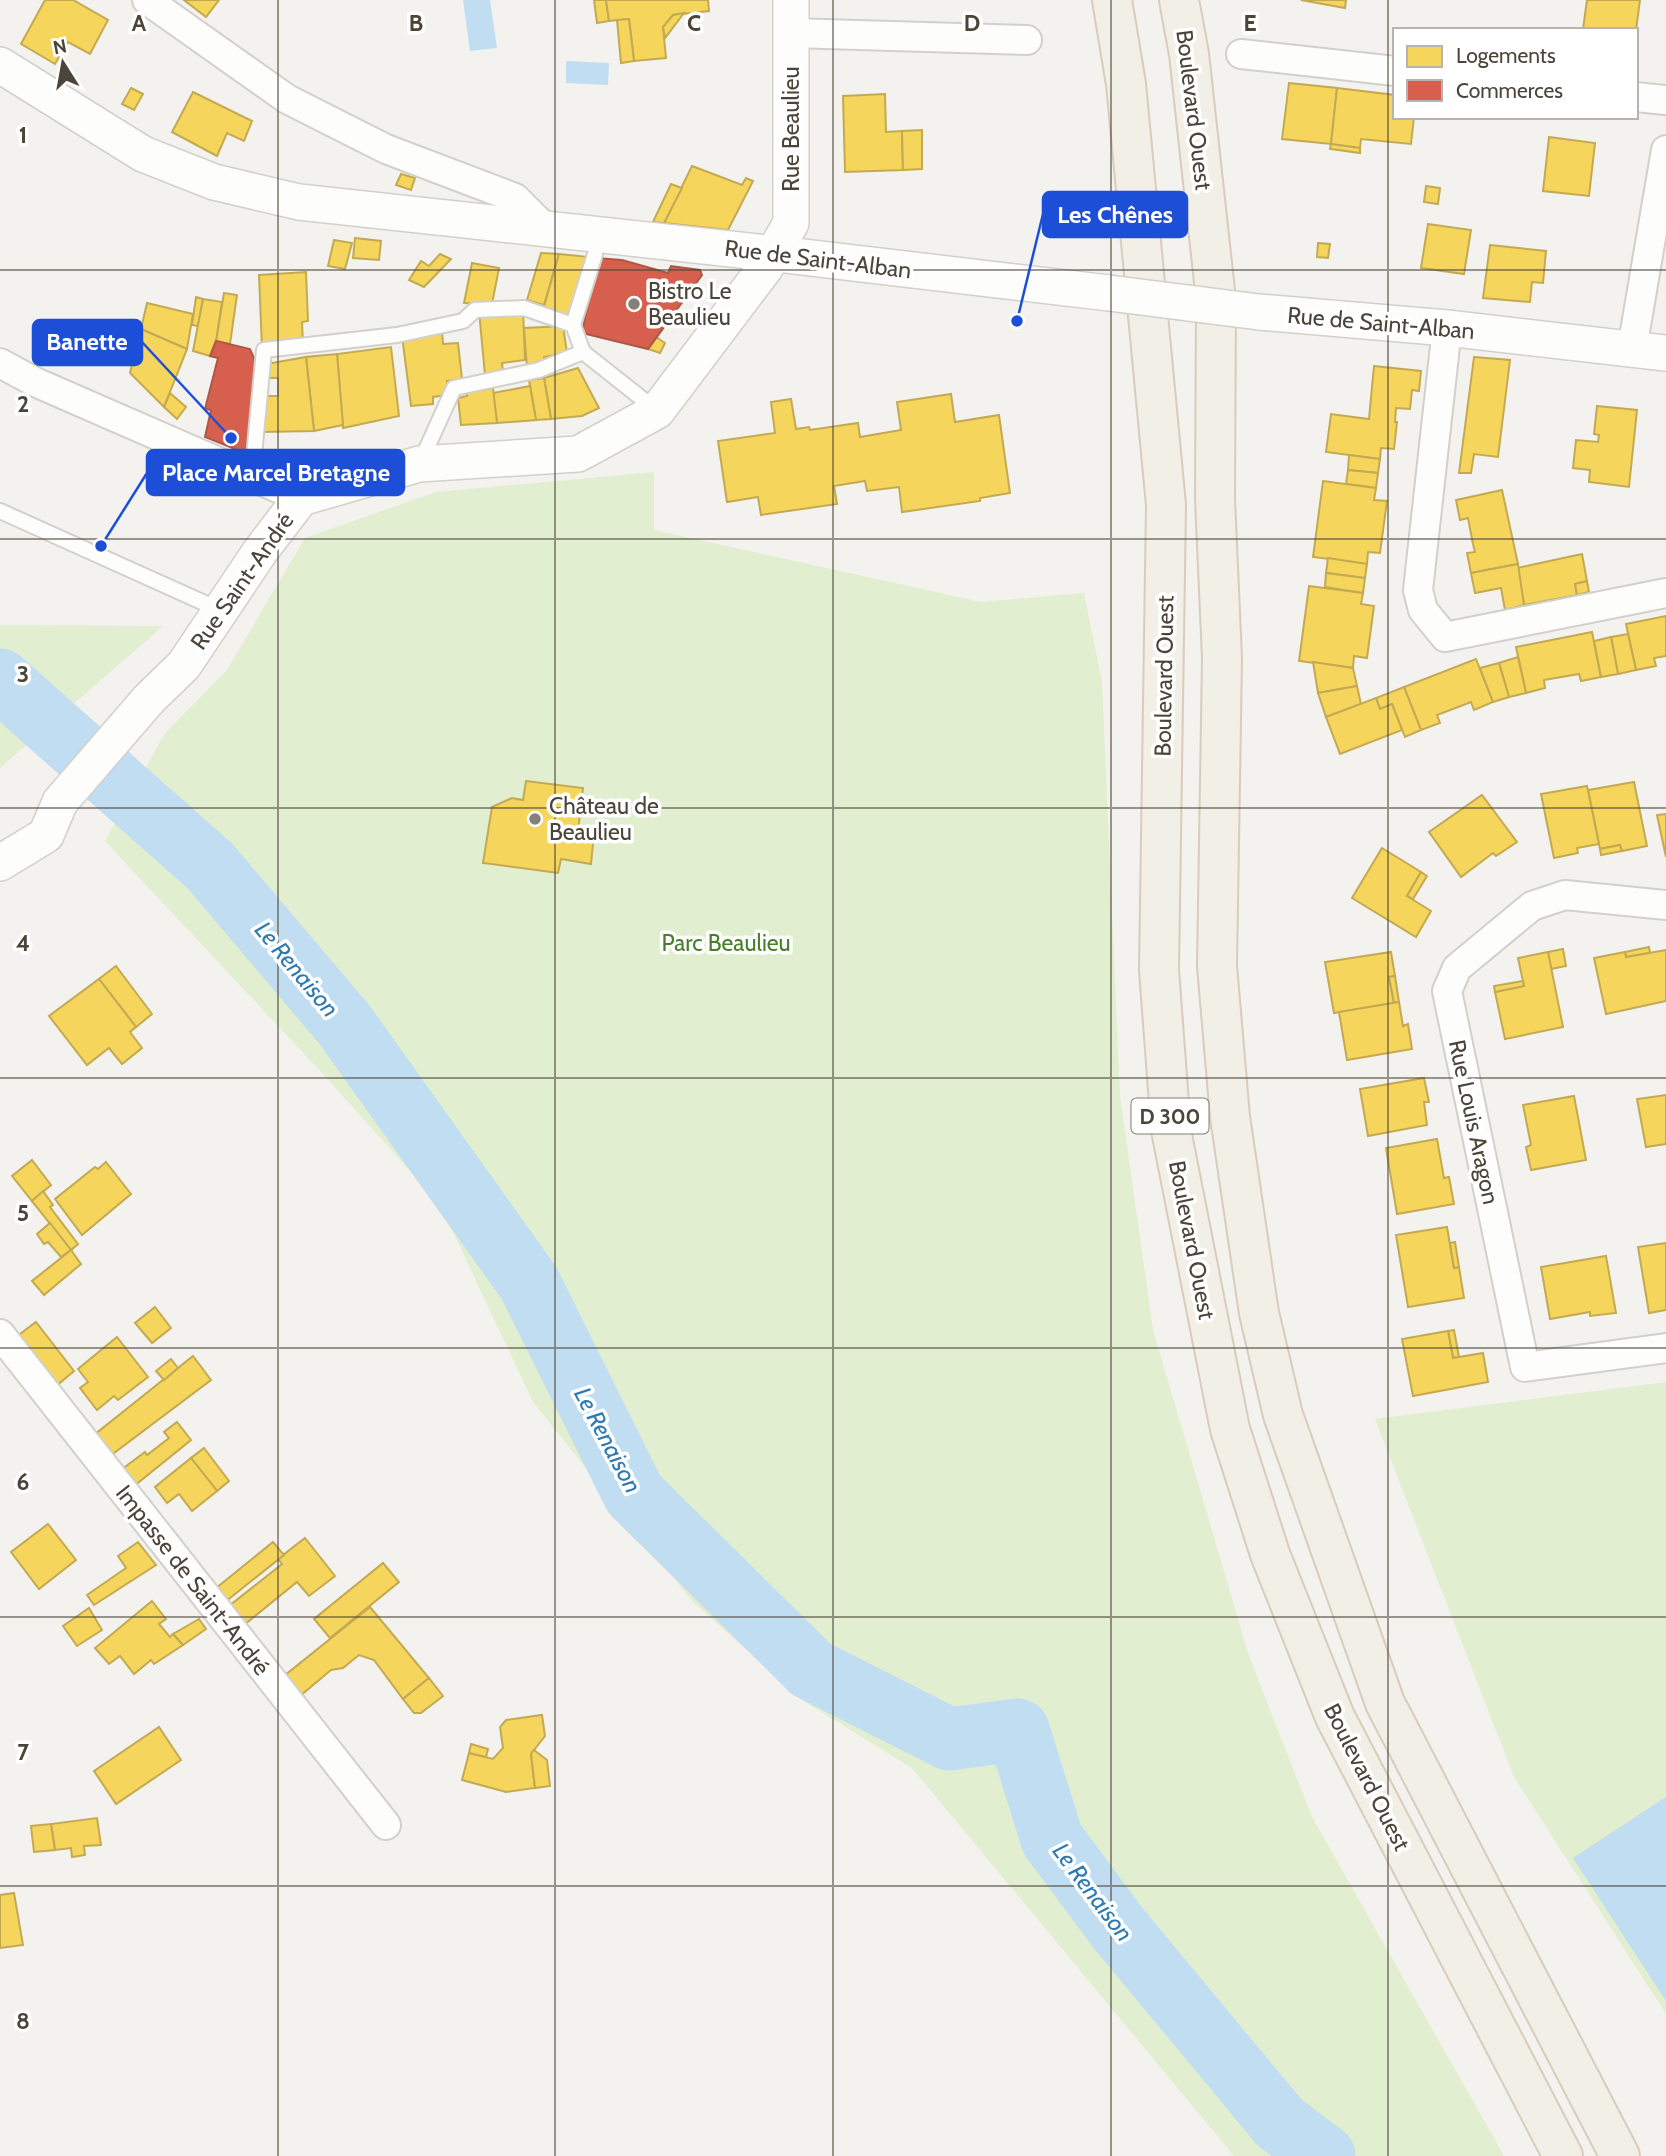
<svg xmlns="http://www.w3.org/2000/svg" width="1666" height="2156" font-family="Cabin,sans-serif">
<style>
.green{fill:#e1eecf}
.water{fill:#c0ddf1}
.homes{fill:#f6d55c;stroke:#c3aa52;stroke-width:2}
.shops{fill:#d6604d;stroke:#ac5847;stroke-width:2}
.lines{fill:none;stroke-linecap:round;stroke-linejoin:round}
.river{stroke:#c0ddf1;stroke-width:63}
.service-casing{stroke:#d2d0cb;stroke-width:18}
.minor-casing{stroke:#d2d0cb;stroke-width:32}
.tertiary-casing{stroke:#d2d0cb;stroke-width:38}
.primary-casing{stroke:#d6cebb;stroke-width:42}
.service{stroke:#fdfdfc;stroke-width:14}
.minor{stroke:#fdfdfc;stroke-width:28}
.tertiary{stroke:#fdfdfc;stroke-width:35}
.primary{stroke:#f2efe6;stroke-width:38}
.tertiary-bridge-casing{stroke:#d2d0cb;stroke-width:38;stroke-linecap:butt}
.tertiary-bridge{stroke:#fdfdfc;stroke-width:35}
.grid{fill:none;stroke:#4b4439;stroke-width:2;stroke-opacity:0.55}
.poi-dot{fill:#868178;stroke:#fff;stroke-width:2.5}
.labels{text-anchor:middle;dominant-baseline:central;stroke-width:7;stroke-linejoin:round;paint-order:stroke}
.shield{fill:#fff;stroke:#817c74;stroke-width:2}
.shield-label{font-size:21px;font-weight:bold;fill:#4b4439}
.street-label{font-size:23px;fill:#4b4439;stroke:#fff}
.poi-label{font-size:23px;fill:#4b4439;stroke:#fff;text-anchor:start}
.park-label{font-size:23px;fill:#4a7f2a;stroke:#fff}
.water-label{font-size:24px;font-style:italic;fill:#2e7ab2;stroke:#fff}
.grid-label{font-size:23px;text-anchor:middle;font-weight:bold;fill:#4b4439;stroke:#fff;stroke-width:7;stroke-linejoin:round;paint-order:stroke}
.leader{fill:none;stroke:#1d4ed8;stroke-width:2.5}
.callout-dot{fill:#1d4ed8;stroke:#fff;stroke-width:2.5}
.callout{fill:#1d4ed8;stroke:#1d4ed8;stroke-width:2.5}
.callout-label{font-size:24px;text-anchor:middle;font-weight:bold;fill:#fff}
</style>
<rect width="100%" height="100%" fill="#f4f2ee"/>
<!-- green -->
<g class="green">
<polygon points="654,472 654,530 981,602 1084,593 1102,682 1120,1096 1153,1330 1249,1656 1312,1817 1504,2156 1234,2156 912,1768 802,1700 692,1601 533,1402 453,1232 428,1191 323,1074 105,841 165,733 227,670 305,538 436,492"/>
<polygon points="0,625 163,626 0,768"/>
<polygon points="1666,1382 1666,2014 1514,1777 1375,1419"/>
</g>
<!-- water -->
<g class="water">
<polygon points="463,0 490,0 497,48 470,51"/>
<polygon points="566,61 609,63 608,85 566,83"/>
<polygon points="1666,1797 1666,2001 1573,1858"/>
</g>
<!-- homes -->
<g class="homes">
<polygon points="45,0 73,0 108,20 90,54 68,42 55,64 21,44"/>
<polygon points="184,0 219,0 206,17"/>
<polygon points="594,0 606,0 609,21 597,23"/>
<polygon points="606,0 708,0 709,11 673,15 663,27 666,58 634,61 629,19 609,21"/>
<polygon points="1301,0 1346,0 1345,8"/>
<polygon points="1587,0 1640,0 1636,30 1583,29"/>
<polygon points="684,13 665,38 663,27 673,15"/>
<polygon points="629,19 634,61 621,63 617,20"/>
<polygon points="1289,83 1337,88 1331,144 1282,139"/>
<polygon points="131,88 143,94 134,110 122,104"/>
<polygon points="1337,88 1395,95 1395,117 1414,117 1411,144 1361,139 1360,148 1331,144"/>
<polygon points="193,92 252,121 244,141 227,133 217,156 172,132"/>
<polygon points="885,94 886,132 902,131 903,170 845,172 843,96"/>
<polygon points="922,130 922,169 903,170 902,131"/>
<polygon points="1549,137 1595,143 1589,196 1543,191"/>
<polygon points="1331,144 1360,148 1360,153 1330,149"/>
<polygon points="692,166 742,185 746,178 753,181 728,230 664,223"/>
<polygon points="401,174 415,178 411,190 396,185"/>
<polygon points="671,184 682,188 664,223 653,222"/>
<polygon points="1426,186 1440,188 1438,204 1424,202"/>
<polygon points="1428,224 1471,230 1464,274 1421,268"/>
<polygon points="355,238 381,241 379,260 353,258"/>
<polygon points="334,240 352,243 345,269 328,266"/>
<polygon points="1318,243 1330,244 1328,258 1317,257"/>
<polygon points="1490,245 1546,251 1543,283 1532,282 1530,302 1483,298"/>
<polygon points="541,253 559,254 544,305 527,300"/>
<polygon points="440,254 451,259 424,287 409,280 421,261 429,266"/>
<polygon points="559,254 589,257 568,319 543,310"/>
<polygon points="472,263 499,268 492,304 464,303"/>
<polygon points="306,272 308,321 302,322 303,345 262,348 259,275"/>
<polygon points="224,293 237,295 230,344 216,341"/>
<polygon points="196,297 203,299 198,326 192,325"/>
<polygon points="203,299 222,302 216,341 210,356 193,351"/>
<polygon points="147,303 193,314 187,349 141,329"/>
<polygon points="523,309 525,360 502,363 503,372 485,375 479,311"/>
<polygon points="563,326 567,353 544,357 544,366 527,368 524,328"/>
<polygon points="141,329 187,349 164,407 130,373"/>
<polygon points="442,331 443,344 458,343 462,379 447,381 448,395 433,397 433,404 411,406 402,336"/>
<polygon points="656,337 665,343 660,353 648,349"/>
<polygon points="391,347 399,416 343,428 337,354"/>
<polygon points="337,354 343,425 314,431 306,357"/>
<polygon points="306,357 314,431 260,432 263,396 278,396 278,378 267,378 266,364"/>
<polygon points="1474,357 1510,360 1498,457 1474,454 1471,473 1459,473"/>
<polygon points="1374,366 1421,371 1419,391 1412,390 1410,409 1396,408 1395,422 1397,422 1394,449 1381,448 1380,459 1326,452 1331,414 1369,419"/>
<polygon points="578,368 599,408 582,416 551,419 544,378"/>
<polygon points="544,378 551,419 536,420 529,380"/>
<polygon points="530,386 536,420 497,423 493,393"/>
<polygon points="493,388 497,423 461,425 458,398 467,396 467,392"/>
<polygon points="170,393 186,407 177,419 164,407"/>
<polygon points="951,394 955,422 999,415 1010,493 980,498 980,501 902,512 899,487 867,491 865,481 834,486 837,504 761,515 758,497 727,502 718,441 775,433 771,402 791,399 796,429 809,427 810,430 858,423 860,437 901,430 897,402"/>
<polygon points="1597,406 1637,410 1629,487 1589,482 1590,470 1573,468 1576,440 1598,442 1599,435 1594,434"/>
<polygon points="1349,455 1380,459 1378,473 1348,470"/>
<polygon points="1348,470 1378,473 1376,488 1346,484"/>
<polygon points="1323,481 1376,488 1374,500 1387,501 1380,553 1368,552 1367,564 1313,557"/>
<polygon points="1502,490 1518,564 1471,573 1467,553 1475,552 1473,544 1468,518 1460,520 1456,500"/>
<polygon points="1582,554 1587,581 1575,584 1577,595 1524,605 1517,568"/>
<polygon points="1328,558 1367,564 1365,578 1326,573"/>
<polygon points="1518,564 1524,605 1505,610 1501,588 1475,593 1471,573"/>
<polygon points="1326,573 1365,578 1363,593 1325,587"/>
<polygon points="1587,581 1589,592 1577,595 1575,584"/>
<polygon points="1309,586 1363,593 1361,604 1374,606 1367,658 1354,656 1353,668 1299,661"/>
<polygon points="1666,616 1666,656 1654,658 1656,666 1636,670 1626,624"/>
<polygon points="1592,632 1601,677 1581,681 1579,674 1544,680 1545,688 1526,693 1516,647"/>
<polygon points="1628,634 1636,670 1618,674 1611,637"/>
<polygon points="1611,637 1618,674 1601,677 1594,641"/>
<polygon points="1518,657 1526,693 1509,697 1499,663"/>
<polygon points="1476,659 1493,702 1474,710 1471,702 1437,715 1440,723 1421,730 1404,687"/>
<polygon points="1313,662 1353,668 1357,686 1318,693"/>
<polygon points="1499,663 1509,697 1493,702 1480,668"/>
<polygon points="1357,686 1361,704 1326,717 1318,693"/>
<polygon points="1404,687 1421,730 1405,737 1392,704 1380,709 1376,698"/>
<polygon points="1376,698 1380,709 1392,704 1402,730 1340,754 1326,717"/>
<polygon points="526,781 583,788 578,831 594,833 591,864 561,859 558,873 483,863 492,807 512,798 523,800"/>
<polygon points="1634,782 1647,846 1622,851 1620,845 1600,849 1588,790"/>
<polygon points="1587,786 1599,844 1577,848 1578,853 1554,858 1541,794"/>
<polygon points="1482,795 1517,842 1496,856 1493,853 1461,877 1429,832"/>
<polygon points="1666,814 1666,857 1657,815"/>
<polygon points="1620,845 1622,851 1601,855 1600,849"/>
<polygon points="1382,848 1421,872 1407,896 1431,911 1416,937 1352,898"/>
<polygon points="1421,872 1427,876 1413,899 1407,896"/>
<polygon points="1649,947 1650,953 1626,957 1625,952"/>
<polygon points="1563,949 1566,966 1551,969 1548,952"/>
<polygon points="1666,950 1666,1001 1606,1014 1594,958 1625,952 1626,957"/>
<polygon points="1391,952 1395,976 1389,977 1394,1003 1334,1013 1325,962"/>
<polygon points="1548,952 1563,1027 1505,1039 1495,992 1524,986 1518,958"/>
<polygon points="116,966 152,1014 136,1027 99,979"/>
<polygon points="1395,976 1399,1002 1394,1003 1389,977"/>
<polygon points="99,979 136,1027 130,1032 142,1048 122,1064 109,1048 87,1065 49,1016"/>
<polygon points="1523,981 1524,986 1495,992 1494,986"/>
<polygon points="1399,1002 1403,1026 1408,1024 1412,1049 1347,1060 1339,1012"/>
<polygon points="1424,1078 1429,1102 1424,1102 1427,1125 1368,1136 1360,1089"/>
<polygon points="1666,1095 1666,1144 1646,1147 1637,1099"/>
<polygon points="1574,1096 1586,1160 1531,1170 1526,1147 1531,1145 1523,1105"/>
<polygon points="1437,1139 1444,1178 1449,1177 1454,1204 1397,1214 1386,1148"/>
<polygon points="32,1160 51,1185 32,1201 12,1176"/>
<polygon points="106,1162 131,1194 82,1235 55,1199 95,1167 98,1169"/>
<polygon points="43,1191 53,1205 50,1207 78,1244 71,1250 32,1201"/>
<polygon points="50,1223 71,1250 61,1257 48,1242 44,1244 37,1234"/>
<polygon points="1447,1227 1454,1268 1459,1267 1464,1298 1408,1307 1396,1235"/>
<polygon points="1455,1242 1459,1267 1454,1268 1450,1243"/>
<polygon points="1666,1243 1666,1310 1649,1313 1638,1247"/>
<polygon points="71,1250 81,1264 44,1295 32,1281"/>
<polygon points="1606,1256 1616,1313 1590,1316 1590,1312 1550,1319 1541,1267"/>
<polygon points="155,1307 171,1328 152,1343 135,1323"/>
<polygon points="36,1322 74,1371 55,1387 16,1337"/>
<polygon points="1454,1330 1459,1357 1453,1358 1448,1331"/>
<polygon points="1448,1331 1453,1358 1483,1353 1488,1382 1413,1396 1402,1339"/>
<polygon points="117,1337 148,1377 118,1400 114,1396 97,1410 80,1388 88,1382 78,1369"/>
<polygon points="193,1356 211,1380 110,1456 94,1435"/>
<polygon points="171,1359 178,1368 164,1380 156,1371"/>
<polygon points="177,1422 191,1440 134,1486 121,1470 145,1452 147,1455 169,1438 164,1432"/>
<polygon points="204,1448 229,1481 217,1491 191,1458"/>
<polygon points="191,1458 217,1491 192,1511 179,1494 167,1503 155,1487"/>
<polygon points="48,1524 76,1560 39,1589 11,1552"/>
<polygon points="305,1538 335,1576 309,1596 297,1582 244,1625 229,1606 282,1564 278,1559"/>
<polygon points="138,1542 156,1565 94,1605 87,1595 126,1568 118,1556"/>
<polygon points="273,1542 284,1555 225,1602 215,1589"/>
<polygon points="383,1563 399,1582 330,1638 314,1619"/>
<polygon points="152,1601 166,1619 159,1624 170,1637 173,1634 183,1645 154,1664 151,1660 134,1674 120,1656 109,1664 95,1648"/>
<polygon points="370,1607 429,1678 403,1699 374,1660 359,1655 343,1668 331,1670 300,1696 284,1676"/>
<polygon points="89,1608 102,1630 77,1646 63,1626"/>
<polygon points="199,1619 206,1629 183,1645 173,1634"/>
<polygon points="429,1678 443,1696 421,1713 414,1713 403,1699"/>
<polygon points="542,1715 545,1736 531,1754 535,1788 506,1792 462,1780 469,1753 493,1759 503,1748 500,1727 506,1720"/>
<polygon points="159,1727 181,1760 116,1804 94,1771"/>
<polygon points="471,1744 488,1749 486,1757 469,1753"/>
<polygon points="534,1750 547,1760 550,1786 535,1788 531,1754"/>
<polygon points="97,1818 101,1845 84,1846 85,1855 72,1857 71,1848 55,1850 51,1824"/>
<polygon points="51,1824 55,1850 34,1852 31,1826"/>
<polygon points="14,1893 23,1945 0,1948 0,1895"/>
</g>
<!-- shops -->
<g class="shops">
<polygon points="597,258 622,260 668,273 671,266 700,270 702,275 648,349 582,333"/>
<polygon points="216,341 250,349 259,369 245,453 205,437 211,410 205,409 218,358 210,356"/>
</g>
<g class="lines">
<!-- river -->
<polyline class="river" points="0,680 210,866 344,1024 529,1283 634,1494 811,1669 949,1739 1018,1730 1052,1839 1118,1928 1280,2123 1324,2156"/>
<defs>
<g id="service">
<polyline points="573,325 595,254"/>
<polyline points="420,463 454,388 539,370 583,352 655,409"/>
<polyline points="252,477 264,350 397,335 463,321 475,310 524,308 573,325 583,352"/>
<polyline points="0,511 220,610"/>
</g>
<g id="minor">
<polyline points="147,0 287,99 386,149 515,198 545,228"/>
<polyline points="791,33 1027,40"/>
<polyline points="1241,54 1395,71"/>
<polyline points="1636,97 1666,100"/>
<polyline points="1447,328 1418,590 1423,610 1445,637 1666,593"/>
<polyline points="1632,349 1666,150"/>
<polyline points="0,363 35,382 301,498"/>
<polyline points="1666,905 1565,895 1532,906 1457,968 1447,991 1525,1367 1666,1348"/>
<polyline points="0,1334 386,1825"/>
</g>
<g id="tertiary">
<polyline points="0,65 143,154 214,182 299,202 786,255 1109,293"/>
<polyline points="1259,312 1447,328 1666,353"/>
<polyline points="0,863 46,835 60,802 149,699 184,665 259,553 301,498 419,464 578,454 657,411 765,268 791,223 791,0"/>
</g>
<g id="primary">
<polyline points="1112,0 1126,84 1166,505 1159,970 1171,1130 1230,1429 1270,1554 1335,1717 1563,2156"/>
<polyline points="1179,0 1189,54 1216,300 1215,499 1222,658 1217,966 1230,1117 1259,1313 1283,1415 1385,1703 1620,2156"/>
</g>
</defs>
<!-- service casing -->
<use href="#service" class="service-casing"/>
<!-- minor casing -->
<use href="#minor" class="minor-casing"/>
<!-- tertiary casing -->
<use href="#tertiary" class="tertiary-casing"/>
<!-- primary casing -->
<use href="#primary" class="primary-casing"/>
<!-- service -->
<use href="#service" class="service"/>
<!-- minor -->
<use href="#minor" class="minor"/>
<!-- tertiary -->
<use href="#tertiary" class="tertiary"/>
<!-- primary -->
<use href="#primary" class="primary"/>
<defs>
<polyline id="tertiary-bridge" points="1109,293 1259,312"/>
</defs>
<!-- tertiary-bridge casing -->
<use href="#tertiary-bridge" class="tertiary-bridge-casing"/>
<!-- tertiary-bridge -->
<use href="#tertiary-bridge" class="tertiary-bridge"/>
</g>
<!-- grid -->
<path class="grid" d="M278 0V2156M555 0V2156M833 0V2156M1111 0V2156M1388 0V2156M0 270H1666M0 539H1666M0 808H1666M0 1078H1666M0 1348H1666M0 1617H1666M0 1886H1666"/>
<!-- markers -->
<g class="poi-dot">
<circle cx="634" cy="304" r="7"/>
<circle cx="535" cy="819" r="7"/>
</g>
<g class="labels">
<!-- shield labels -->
<rect class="shield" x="1131.5" y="1098.5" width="77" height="35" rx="5"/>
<g class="shield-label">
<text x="1170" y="1116">D 300</text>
</g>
<!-- street labels -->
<g class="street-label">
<text transform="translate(1194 110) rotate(83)">Boulevard Ouest</text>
<text transform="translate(791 129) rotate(-90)">Rue Beaulieu</text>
<text transform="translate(818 259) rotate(7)">Rue de Saint-Alban</text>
<text transform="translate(1381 323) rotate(5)">Rue de Saint-Alban</text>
<text transform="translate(242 581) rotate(-55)">Rue Saint-André</text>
<text transform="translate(1164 676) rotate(-89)">Boulevard Ouest</text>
<text transform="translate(1474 1122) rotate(78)">Rue Louis Aragon</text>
<text transform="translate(1192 1240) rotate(79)">Boulevard Ouest</text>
<text transform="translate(193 1580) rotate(52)">Impasse de Saint-André</text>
<text transform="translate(1367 1777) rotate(63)">Boulevard Ouest</text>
</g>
<!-- poi labels -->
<g class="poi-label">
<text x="648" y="291">Bistro Le<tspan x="648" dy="26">Beaulieu</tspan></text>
<text x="549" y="806">Château de<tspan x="549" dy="26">Beaulieu</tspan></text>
</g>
<!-- park labels -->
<g class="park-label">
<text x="726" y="943">Parc Beaulieu</text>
</g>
<!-- water labels -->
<g class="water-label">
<text transform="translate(297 969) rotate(50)">Le Renaison</text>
<text transform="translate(608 1440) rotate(62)">Le Renaison</text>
<text transform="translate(1093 1892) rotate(53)">Le Renaison</text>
</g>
</g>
<g class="grid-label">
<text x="139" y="31">A</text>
<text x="416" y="31">B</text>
<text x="694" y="31">C</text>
<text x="972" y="31">D</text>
<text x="1250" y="31">E</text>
<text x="23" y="143">1</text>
<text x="23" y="412">2</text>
<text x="23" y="682">3</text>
<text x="23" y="951">4</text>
<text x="23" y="1221">5</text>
<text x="23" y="1490">6</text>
<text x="23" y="1760">7</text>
<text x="23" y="2029">8</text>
</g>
<!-- callouts -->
<path class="leader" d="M1017 321L1043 214M231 438L142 342M101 546L147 473"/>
<g class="callout-dot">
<circle cx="1017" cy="321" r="7"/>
<circle cx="231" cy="438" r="7"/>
<circle cx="101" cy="546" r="7"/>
</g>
<g class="callout">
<rect x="1043" y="192" width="144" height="45" rx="7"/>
<rect x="33" y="320" width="109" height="45" rx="7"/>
<rect x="147" y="450" width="257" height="45" rx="7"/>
</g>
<g class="callout-label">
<text x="1115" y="223">Les Chênes</text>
<text x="87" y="350">Banette</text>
<text x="276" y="481">Place Marcel Bretagne</text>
</g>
<!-- legend -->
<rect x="1393" y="28" width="245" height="91" fill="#ffffff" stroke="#b7b4b0" stroke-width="2"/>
<rect x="1407" y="46" width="35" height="21" fill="#f6d55c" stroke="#b7b4b0" stroke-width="2"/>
<text x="1456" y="63" font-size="21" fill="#4b4439">Logements</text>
<rect x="1407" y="80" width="35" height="21" fill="#d6604d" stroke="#b7b4b0" stroke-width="2"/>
<text x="1456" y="98" font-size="21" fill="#4b4439">Commerces</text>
<!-- north arrow -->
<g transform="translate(63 63) rotate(349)" stroke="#ffffff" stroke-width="5" paint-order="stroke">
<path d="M0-5L12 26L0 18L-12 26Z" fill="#4b4439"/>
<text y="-10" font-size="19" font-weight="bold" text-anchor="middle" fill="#4b4439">N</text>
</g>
</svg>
